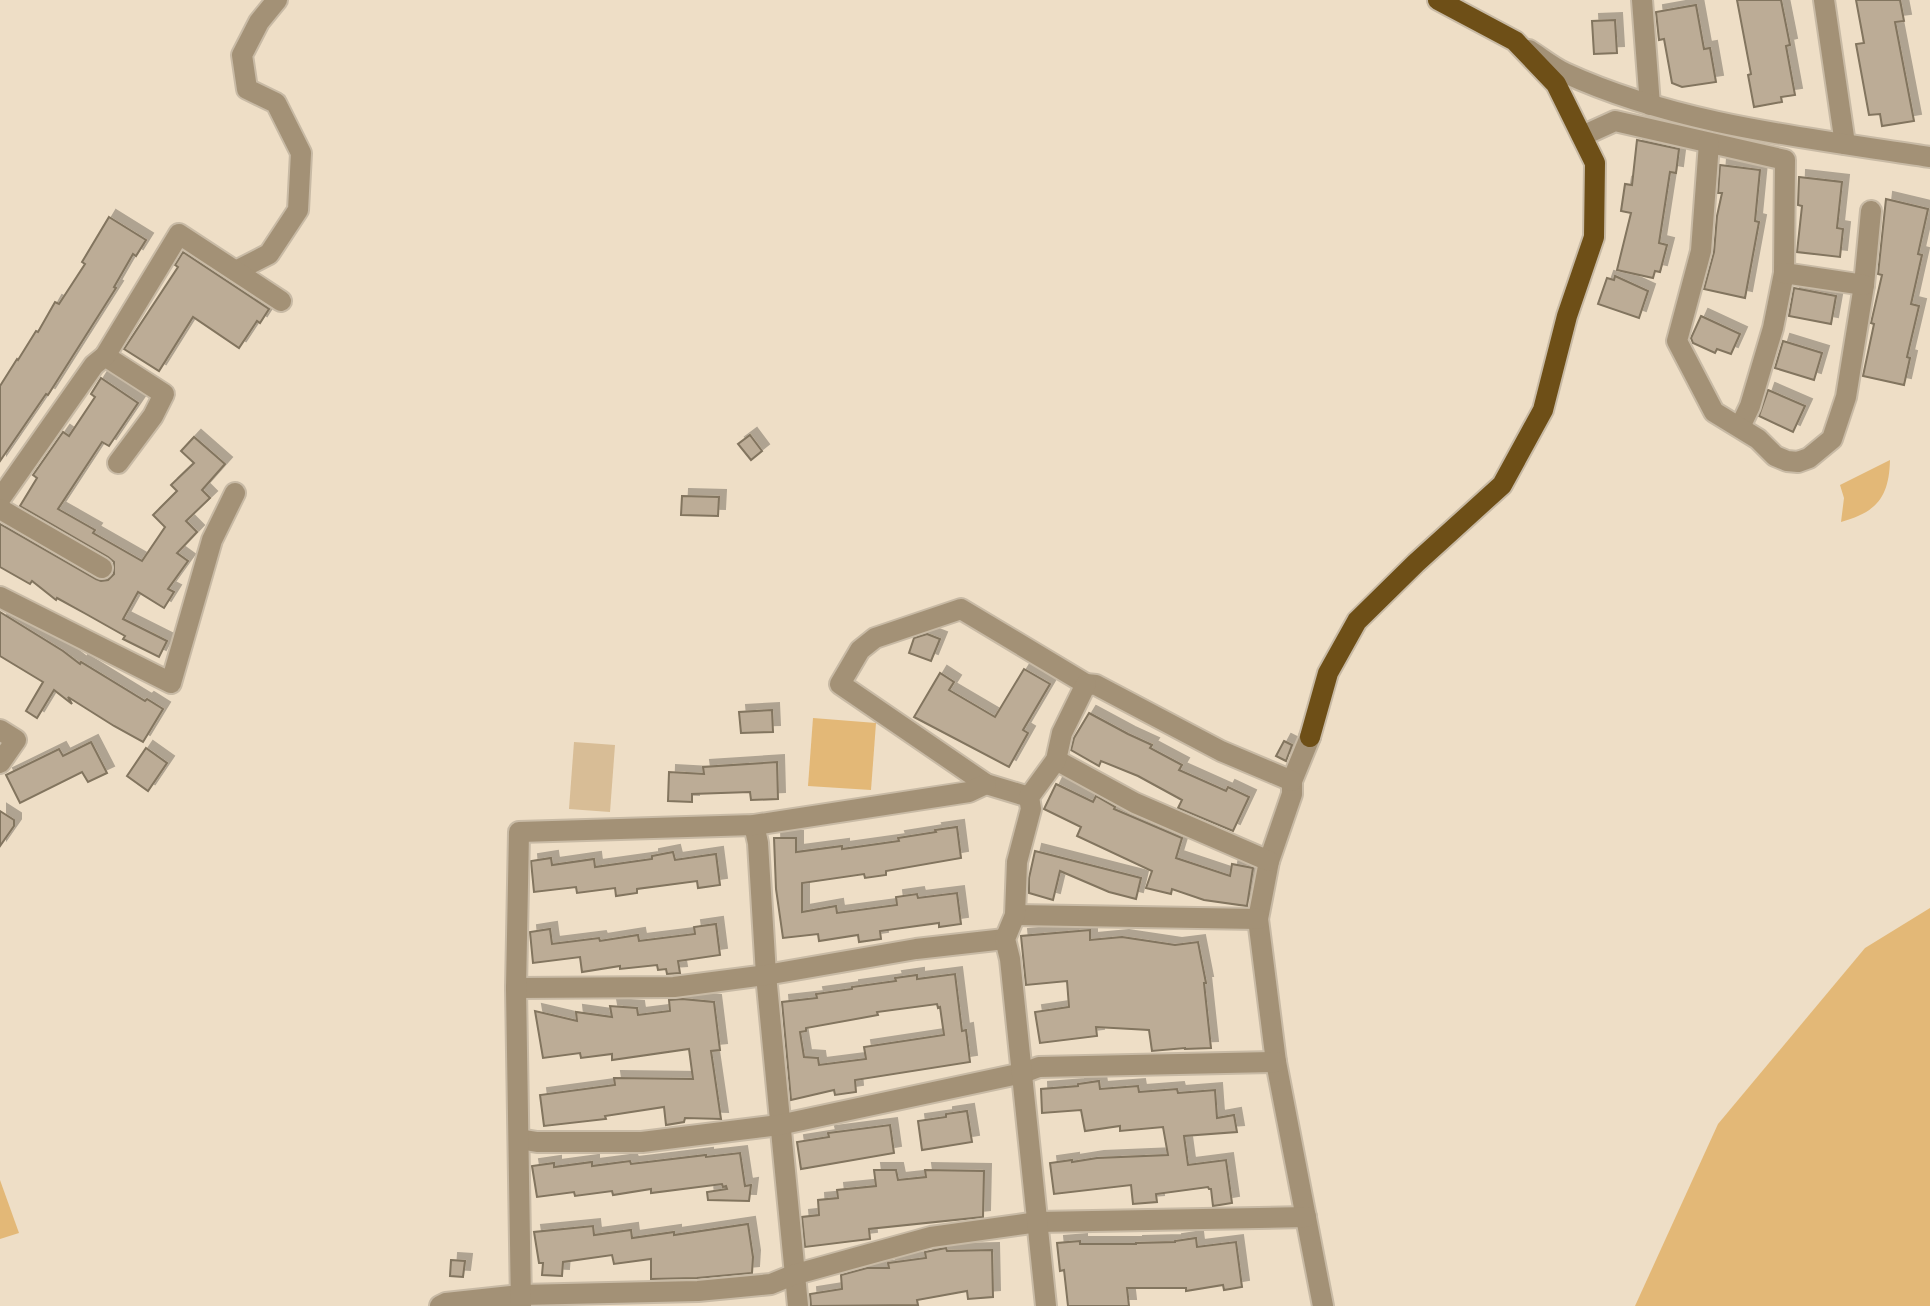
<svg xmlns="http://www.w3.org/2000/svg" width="1930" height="1306" font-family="'Zilla Slab',serif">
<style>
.green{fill:#d8bd96}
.water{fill:#e3b877}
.building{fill:#bcac96;stroke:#82745e;stroke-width:2;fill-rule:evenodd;filter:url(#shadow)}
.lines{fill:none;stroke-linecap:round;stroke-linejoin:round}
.minor-casing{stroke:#c8baa5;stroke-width:24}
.major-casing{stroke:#c8baa5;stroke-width:24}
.minor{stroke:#a39176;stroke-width:20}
.major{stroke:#6e4f17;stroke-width:20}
</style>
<defs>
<filter id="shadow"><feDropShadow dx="7" dy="-7" stdDeviation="0" flood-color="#0004"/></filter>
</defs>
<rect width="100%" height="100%" fill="#eedec6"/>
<!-- green -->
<polygon class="green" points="574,742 615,745 610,812 569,809"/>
<!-- water -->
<g class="water">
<path d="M1890 460C1889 497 1877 512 1841 522L1844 498 1840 485Z"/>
<polygon points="813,718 876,723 871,790 808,786"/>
<polygon points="1930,908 1930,1306 1635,1306 1718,1124 1865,948"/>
<polygon points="0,1180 19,1233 0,1239"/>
</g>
<!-- building -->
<g class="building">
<polygon points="1737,0 1781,0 1790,45 1786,46 1795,95 1781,97 1782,102 1754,107 1748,75 1751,74"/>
<polygon points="1856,0 1900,0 1904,21 1895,22 1914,121 1882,126 1880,114 1869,115 1856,44 1864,43"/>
<polygon points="1696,5 1704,49 1710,48 1716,82 1682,87 1672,83 1664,39 1659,40 1656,12"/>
<polygon points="1615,20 1617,53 1594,54 1592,21"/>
<polygon points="1637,140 1679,149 1676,173 1670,172 1659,243 1667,245 1660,272 1655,271 1653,278 1617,270 1631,213 1621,211 1625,184 1632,185"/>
<polygon points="1720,165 1760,170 1755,221 1759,222 1745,298 1704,289 1714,252 1717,216 1722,193 1718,193"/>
<polygon points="1799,177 1842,182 1837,228 1843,229 1840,257 1797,252 1802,206 1798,205"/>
<polygon points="1886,199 1928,209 1918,254 1922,255 1911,304 1919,306 1907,357 1910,358 1904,385 1863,376 1874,324 1871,323 1882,275 1878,274"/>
<polygon points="109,217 146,240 136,256 133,254 114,287 116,288 48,395 46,394 0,461 0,386 17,359 18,360 36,331 38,332 55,302 59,304 85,264 82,262"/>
<polygon points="183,252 269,309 260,323 257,321 239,348 193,317 159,371 124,349 178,267 175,265"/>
<polygon points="1615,276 1648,291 1639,318 1598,304 1607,278 1614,280"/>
<polygon points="1794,288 1836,296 1831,324 1789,316"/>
<polygon points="1701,316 1740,334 1731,354 1717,349 1715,353 1693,343 1691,338"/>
<polygon points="1783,341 1822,353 1814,380 1775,368"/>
<polygon points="101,378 138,403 109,446 102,442 58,509 95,530 93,533 142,561 165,527 153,515 177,491 171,485 194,463 181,451 194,437 225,464 202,490 210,498 186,521 197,532 177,553 188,561 168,589 174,592 164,608 138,592 123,619 167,641 159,657 123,639 125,636 86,614 57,598 56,600 32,581 30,584 0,567 0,524 96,579 101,581 108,580 114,574 114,562 108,557 20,506 37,478 33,475 63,432 69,436 95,397 91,394"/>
<polygon points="1768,390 1805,406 1793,432 1759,416"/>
<polygon points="750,435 762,451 751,460 738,444"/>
<polygon points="682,496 719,497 718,516 681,515"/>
<polygon points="0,612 63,651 80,664 81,662 145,701 147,699 163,709 143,742 114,726 68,697 72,704 54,690 37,718 26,711 43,682 0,656"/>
<polygon points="927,634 940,639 931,661 909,653 914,638"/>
<polygon points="1024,669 1050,684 1023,730 1028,733 1009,767 914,717 940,673 954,682 949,690 995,717"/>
<polygon points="772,710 773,732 741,733 739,712"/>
<polygon points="1089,713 1128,734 1152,745 1150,748 1182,765 1179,770 1226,791 1228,787 1249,797 1233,831 1178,808 1182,800 1138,776 1101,761 1099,766 1071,750 1074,738"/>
<polygon points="1284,741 1292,745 1286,761 1276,756"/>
<polygon points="91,742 107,773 88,782 82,772 20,803 6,775 59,749 63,756"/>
<polygon points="146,748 167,763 148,791 127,776"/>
<polygon points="777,762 778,799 751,800 750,792 692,794 692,802 668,801 669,772 704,774 703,767"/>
<polygon points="1056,784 1093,802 1096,796 1115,807 1114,809 1182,838 1176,858 1230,876 1232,864 1253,868 1247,906 1204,900 1172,889 1171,894 1146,888 1152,871 1077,836 1081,827 1044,809"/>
<polygon points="0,811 14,820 14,826 0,846"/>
<polygon points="957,827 961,858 886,871 886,875 865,878 864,874 802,883 802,912 836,906 837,913 897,905 896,897 917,894 918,898 957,893 961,924 939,927 939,923 880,931 881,939 859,942 858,935 819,941 818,934 783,938 776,889 774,838 796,838 796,852 842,846 842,849 899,841 898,838 936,832 935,830"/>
<polygon points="1035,851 1141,878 1136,899 1109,892 1060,871 1053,900 1029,893 1029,878"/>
<polygon points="673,852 675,860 716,854 720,885 698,888 697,881 637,889 637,893 616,896 615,888 577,893 576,887 534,892 531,861 551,858 552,865 594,859 595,867 652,859 652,856"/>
<polygon points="716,924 720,955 678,961 680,973 667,974 666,969 658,970 657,965 620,969 620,966 582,972 580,957 533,963 530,932 550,929 552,944 599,938 600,941 638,935 639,941 695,934 694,927"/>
<polygon points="1090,930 1090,940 1122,937 1175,945 1198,942 1206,983 1204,983 1211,1048 1185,1049 1185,1048 1152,1051 1149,1030 1096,1027 1097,1036 1040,1043 1035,1012 1069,1007 1067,981 1026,985 1021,936"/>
<path d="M955 974 962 1031 966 1030 970 1062 855 1080 856 1092 835 1095 834 1090 791 1100 782 1002 817 998 816 994 852 989V987L896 981 895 978 917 975V979ZM937 1004 938 1008 940 1007 944 1035 864 1047 866 1059 819 1065 818 1058 804 1057 800 1032 806 1031V1028L878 1015 877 1012Z"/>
<polygon points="682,999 714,1002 720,1050 711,1051 721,1119 685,1118 684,1122 666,1125 664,1107 605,1116 606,1119 544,1126 540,1095 615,1085 614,1078 693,1079 689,1049 612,1060 612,1054 581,1058 580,1053 543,1058 535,1011 577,1021 576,1012 612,1017 610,1006 637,1008 638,1015 670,1011 669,1000"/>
<polygon points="1099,1081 1100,1089 1138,1086 1139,1092 1177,1089 1178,1093 1215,1090 1217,1118 1234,1115 1237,1132 1184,1136 1188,1165 1226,1160 1232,1203 1213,1206 1211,1189 1209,1189 1208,1187 1156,1194 1157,1202 1133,1204 1131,1185 1054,1194 1050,1163 1072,1160 1072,1162 1097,1158 1168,1155 1163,1127 1120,1131 1120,1126 1085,1131 1081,1110 1042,1113 1041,1089 1078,1086 1078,1084"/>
<polygon points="967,1111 972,1142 922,1150 918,1121 946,1117 946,1114"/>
<polygon points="890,1125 894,1153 801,1169 797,1142 829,1137 828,1133"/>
<polygon points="740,1153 745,1186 751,1185 749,1201 708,1200 707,1192 727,1189 726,1186 723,1187 722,1184 651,1193 651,1189 613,1195 612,1191 575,1196 574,1192 537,1197 532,1166 554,1163 554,1167 592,1162 592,1166 630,1161 631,1164 706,1155 706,1157"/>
<polygon points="874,1170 896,1170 898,1180 926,1177 925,1170 984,1171 983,1217 869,1229 870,1239 805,1247 802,1217 819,1215 818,1200 838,1198 837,1190 876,1186"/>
<polygon points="748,1224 753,1257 752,1273 697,1278 651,1279 651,1259 614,1264 612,1255 563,1262 562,1276 542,1275 543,1263 539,1263 534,1232 593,1226 594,1235 631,1230 632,1238 674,1232 674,1235"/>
<polygon points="1196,1238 1197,1247 1236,1242 1242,1287 1224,1290 1223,1285 1186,1291 1186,1288 1127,1288 1129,1306 1068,1306 1064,1270 1060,1271 1057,1243 1080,1241 1080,1244 1136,1244 1136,1243 1175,1242 1175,1241"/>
<polygon points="946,1248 947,1251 992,1250 993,1297 968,1299 967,1291 917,1300 918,1305 811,1306 810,1294 842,1289 841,1275 867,1268 889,1268 888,1263 926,1258 925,1252"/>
<polygon points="451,1260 465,1261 463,1277 450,1276"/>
</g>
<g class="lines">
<defs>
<g id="minor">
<polyline points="1642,0 1650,105"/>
<polyline points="1824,0 1845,144"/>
<path d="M1529 50C1540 57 1552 67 1565 73 1678 125 1808 138 1930 157"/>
<polyline points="1582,136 1615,121 1785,160 1784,273 1773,328 1750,406 1740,427"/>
<polyline points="1709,143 1701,251 1677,341 1714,412 1758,439 1775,456 1787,461 1798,462 1809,458 1832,439 1846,397 1864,285 1871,211"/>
<polyline points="236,271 269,254 298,210 301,153 276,103 247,89 242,55 259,22 277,0"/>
<polyline points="1784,273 1864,285"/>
<polyline points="105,356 164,394 153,416 118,463"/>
<polyline points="0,499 94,365 105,356 179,234 281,301"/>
<polyline points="0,509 102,568"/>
<polyline points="0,597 171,683 212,540 235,493"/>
<polyline points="0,730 16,740 0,763"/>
<polyline points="1310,737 1292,781 1292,794 1269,861 1258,919 1276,1062 1323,1306"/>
<polyline points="1056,760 1135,803 1269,861"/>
<polyline points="1029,797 986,784 840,684 860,650 875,638 961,609 1086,684 1096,685 1221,751 1292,781"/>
<polyline points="754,825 758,843 766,975 798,1306"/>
<polyline points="1015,915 1258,919"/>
<polyline points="516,988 674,987 766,975 916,949 1005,939"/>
<polyline points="519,1139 537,1142 642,1142 779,1125 1023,1073 1039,1067 1276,1062"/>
<polyline points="440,1306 446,1303 520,1295 698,1291 771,1284 793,1275 931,1237 1038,1222 1306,1217"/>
<polyline points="521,1306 516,988 519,832 754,825 969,792 986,784"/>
<polyline points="1046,1306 1010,959 1005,939 1015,915 1017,862 1031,809 1029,797 1056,760 1062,733 1086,684"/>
</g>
<polyline id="major" points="1310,737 1328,673 1357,621 1416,563 1502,485 1543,410 1567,316 1594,237 1595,163 1556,84 1515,41 1438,0"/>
</defs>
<!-- minor casing -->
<use href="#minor" class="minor-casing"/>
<!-- major casing -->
<use href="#major" class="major-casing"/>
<!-- minor -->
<use href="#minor" class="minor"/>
<!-- major -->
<use href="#major" class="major"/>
</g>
</svg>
